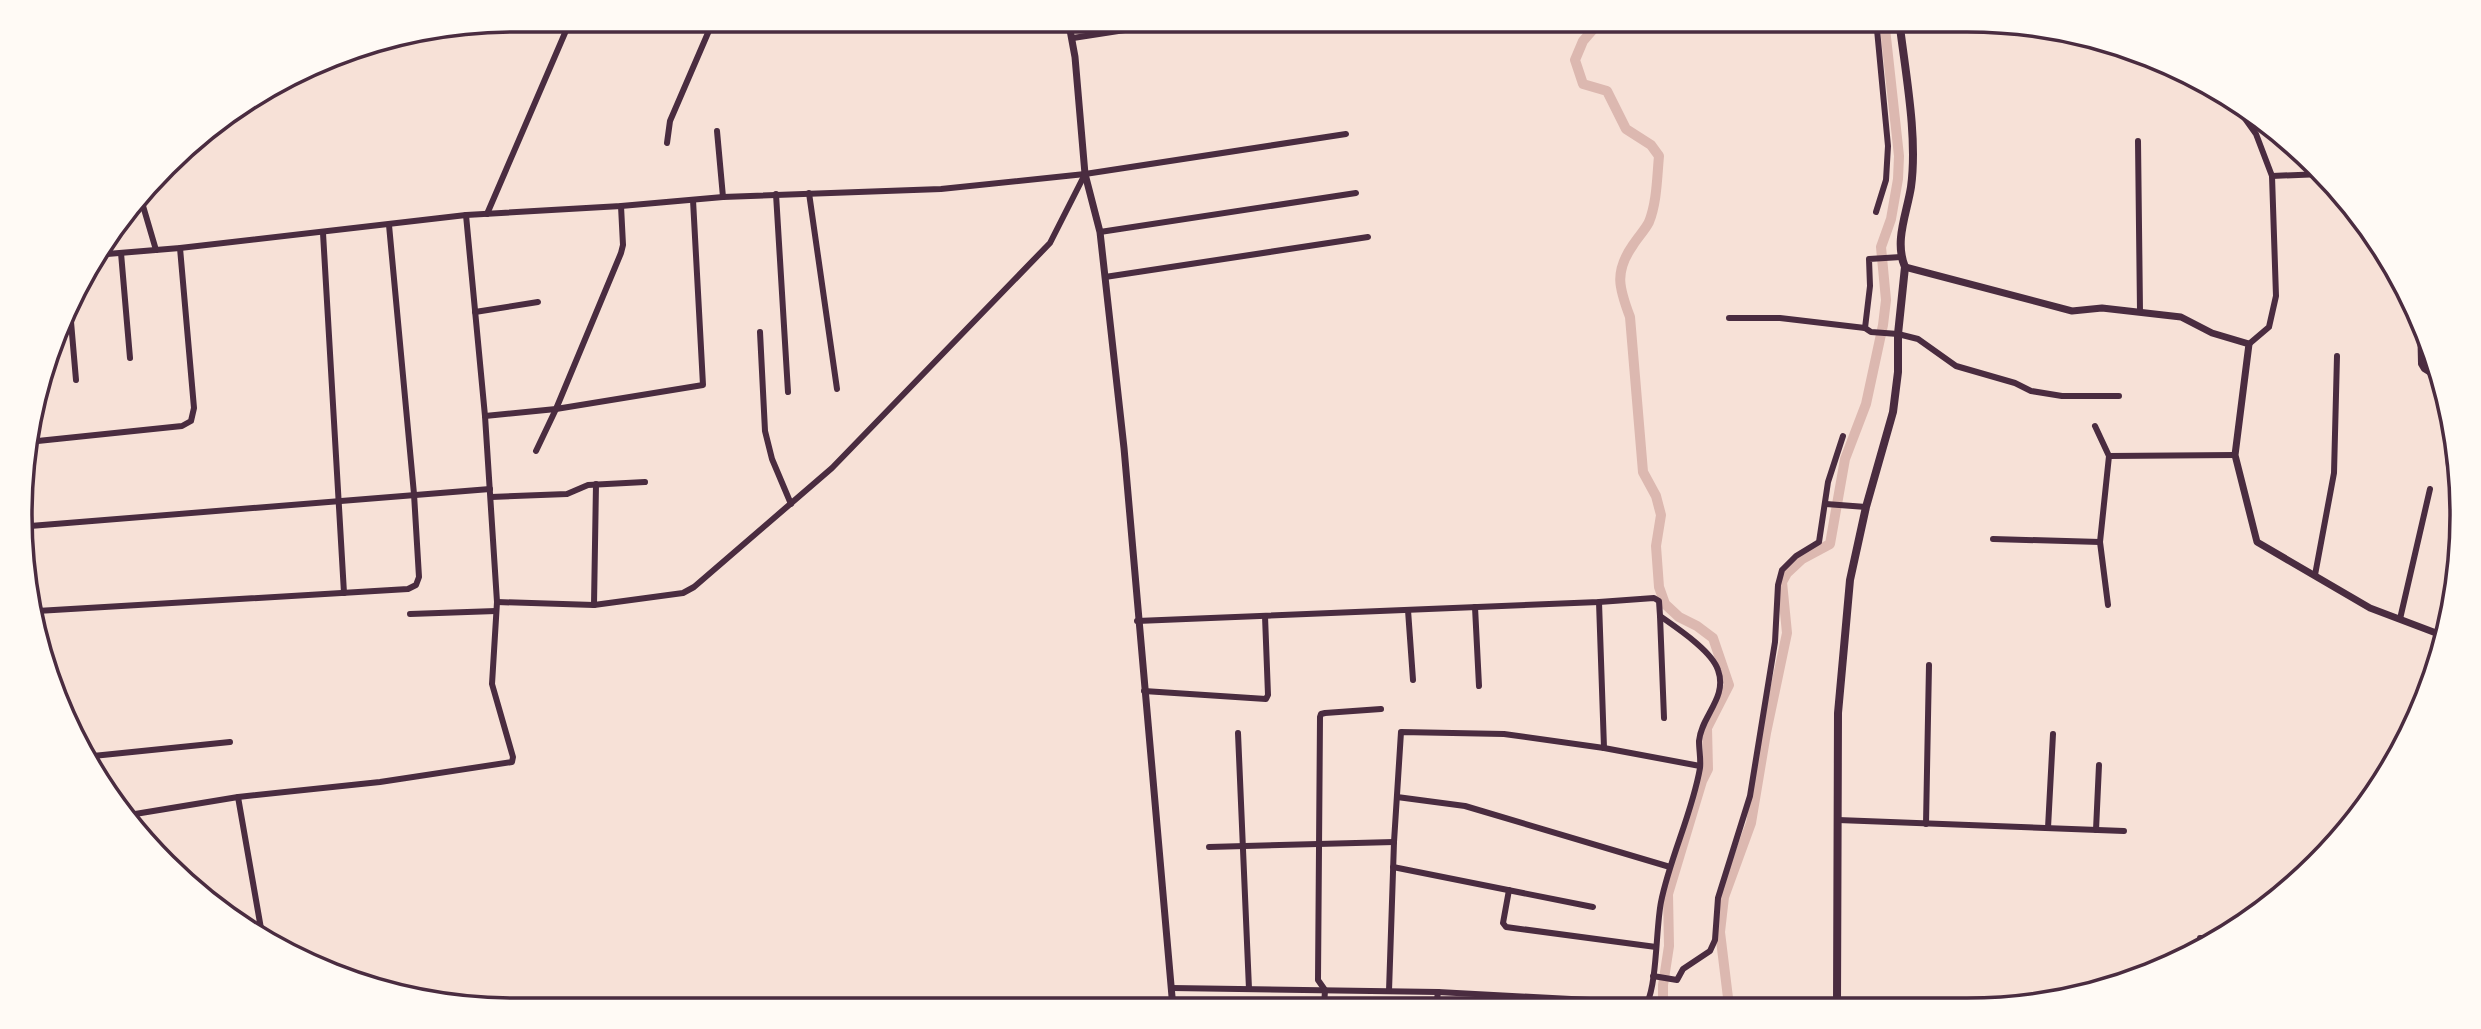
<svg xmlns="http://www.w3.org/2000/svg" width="2481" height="1029" font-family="Quicksand,sans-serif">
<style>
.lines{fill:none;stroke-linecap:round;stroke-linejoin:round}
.canal{stroke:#dcb8b0;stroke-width:10}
.minor{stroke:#4a2c40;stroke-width:6}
.tertiary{stroke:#4a2c40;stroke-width:7}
.secondary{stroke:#4a2c40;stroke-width:8}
.rim{fill:none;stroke:#4a2c40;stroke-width:3.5}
</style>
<rect width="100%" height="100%" fill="#f7e1d7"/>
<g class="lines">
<!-- canal -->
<g class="canal">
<path d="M1602 19 1583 41 1575 60 1583 84 1607 91 1626 129 1651 145 1659 156C1657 177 1657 202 1649 222 1645 230 1638 237 1633 245 1614 272 1619 288 1630 317L1643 472 1656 496 1661 515 1656 546 1659 587 1665 604 1679 617 1697 626 1713 638 1729 685 1707 728 1708 769 1702 781 1668 894 1669 946 1663 985V1006"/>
<polyline points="1729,1006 1720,932 1724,897 1751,823 1766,733 1787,633 1782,582 1787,573 1802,559 1830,544 1845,459 1866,404 1883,325 1886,300 1881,247 1891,219 1898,179 1899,156 1884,19"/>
</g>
<!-- minor -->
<g class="minor">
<polyline points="1585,19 1605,23 1607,19"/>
<polyline points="1073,38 1196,19"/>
<polyline points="2236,101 2241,113 2256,134 2272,176 2276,296 2269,327 2249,344"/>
<polyline points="717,131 723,197"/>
<polyline points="2138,141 2140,311"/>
<polyline points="667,143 670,121 714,19"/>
<polyline points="2272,176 2323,174"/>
<polyline points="809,193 837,389"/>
<polyline points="776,194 788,392"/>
<polyline points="141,199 156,250"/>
<polyline points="1876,212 1886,180 1888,146 1876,19"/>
<polyline points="487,214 571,19"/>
<polyline points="1100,232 1356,193"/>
<polyline points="323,233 344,593"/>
<polyline points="121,253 130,358"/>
<polyline points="95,255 180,248 466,215 621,206 723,197 941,189 1085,174 1346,134"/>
<polyline points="1105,277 1368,237"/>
<polyline points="70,310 76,380"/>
<polyline points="475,312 538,302"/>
<polyline points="1729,318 1780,318 1865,328 1871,332 1898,334 1918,339 1956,366 2015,383 2031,391 2062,396 2119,396"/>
<polyline points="2420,319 2421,364 2424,369 2440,379 2442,385 2449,467"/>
<polyline points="1865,328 1870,286 1869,259 1901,257"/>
<polyline points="760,332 765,431 772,459 791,504"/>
<polyline points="485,416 556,409 703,385 693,200"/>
<polyline points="2095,426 2109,456 2100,542 2108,605"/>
<polyline points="28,442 182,426 191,421 194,408 180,248"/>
<polyline points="536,451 556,409 621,253 623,245 621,206"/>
<polyline points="2109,456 2235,455"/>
<polyline points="491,497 567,494 588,485 645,482"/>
<polyline points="26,501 39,645"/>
<polyline points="1826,504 1866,507"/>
<polyline points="30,526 490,489"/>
<polyline points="1993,539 2100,542"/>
<polyline points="2315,575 2334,473 2337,356"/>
<polyline points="497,602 594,605 683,593 694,587 832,468 1050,243 1085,174"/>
<polyline points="1599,602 1604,748"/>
<polyline points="594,605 596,484"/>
<polyline points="1475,607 1479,686"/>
<polyline points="1408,610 1413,680"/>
<polyline points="37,611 408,589 416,585 419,577 414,494 389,225"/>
<polyline points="410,614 496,611"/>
<polyline points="1660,616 1664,718"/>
<polyline points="2400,619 2430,489"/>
<path d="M1137 621 1599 602 1654 598 1659 601 1660 616C1677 628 1712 651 1718 670 1728 698 1701 716 1699 741 1699 750 1701 759 1700 768 1692 814 1670 857 1661 902 1656 927 1657 983 1647 1003L1438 992 1172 988"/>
<polyline points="1144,691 1266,699 1268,695 1265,616"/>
<polyline points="1238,733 1249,989"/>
<polyline points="83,757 230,742"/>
<polyline points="238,797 263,940"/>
<polyline points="1397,797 1465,806 1670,867"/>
<polyline points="129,815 238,797 380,782 512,762 513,757 492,684 497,602 485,416 466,215"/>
<polyline points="1838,820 2124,831"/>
<polyline points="1926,824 1929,665"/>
<polyline points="2048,828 2053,734"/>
<polyline points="2096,830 2099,765"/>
<polyline points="1209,847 1394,842"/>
<polyline points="1393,867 1593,907"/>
<polyline points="1509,890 1503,923 1506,927 1656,947"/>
<polyline points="2200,938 2211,938"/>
<polyline points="1653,976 1677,980 1683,969 1710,951 1715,940 1718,898 1750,796 1775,642 1778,585 1782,570 1796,556 1819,542 1828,482 1843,436"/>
<polyline points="1389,991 1394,842 1401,732 1504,734 1604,748 1700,766"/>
<polyline points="492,1005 492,1006"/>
<polyline points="1324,1007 1325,990 1318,980 1320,717 1321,714 1325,713 1381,709"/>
<polyline points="1436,1007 1438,992"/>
</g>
<!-- tertiary -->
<g class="tertiary">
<polyline points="1068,19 1075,57 1085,174 1100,232 1124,448 1173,1008"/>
<polyline points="1905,267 2072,311 2102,308 2181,317 2212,333 2249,344 2235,455 2257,542 2370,608 2444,636"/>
</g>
<!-- secondary -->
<path class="secondary" d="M1837 1006 1838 713 1844 647 1850 580 1866 507 1893 412 1898 372V334L1905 267C1894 241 1907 213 1911 187 1918 136 1905 71 1899 19"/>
</g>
<!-- crop -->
<path d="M0 0H2481V1029H0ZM515 32H1967A483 483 0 0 1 2450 515V515A483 483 0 0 1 1967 998H515A483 483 0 0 1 32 515V515A483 483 0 0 1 515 32Z" fill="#fffaf5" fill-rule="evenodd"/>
<path class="rim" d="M515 32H1967A483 483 0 0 1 2450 515V515A483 483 0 0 1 1967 998H515A483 483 0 0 1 32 515V515A483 483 0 0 1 515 32Z"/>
</svg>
